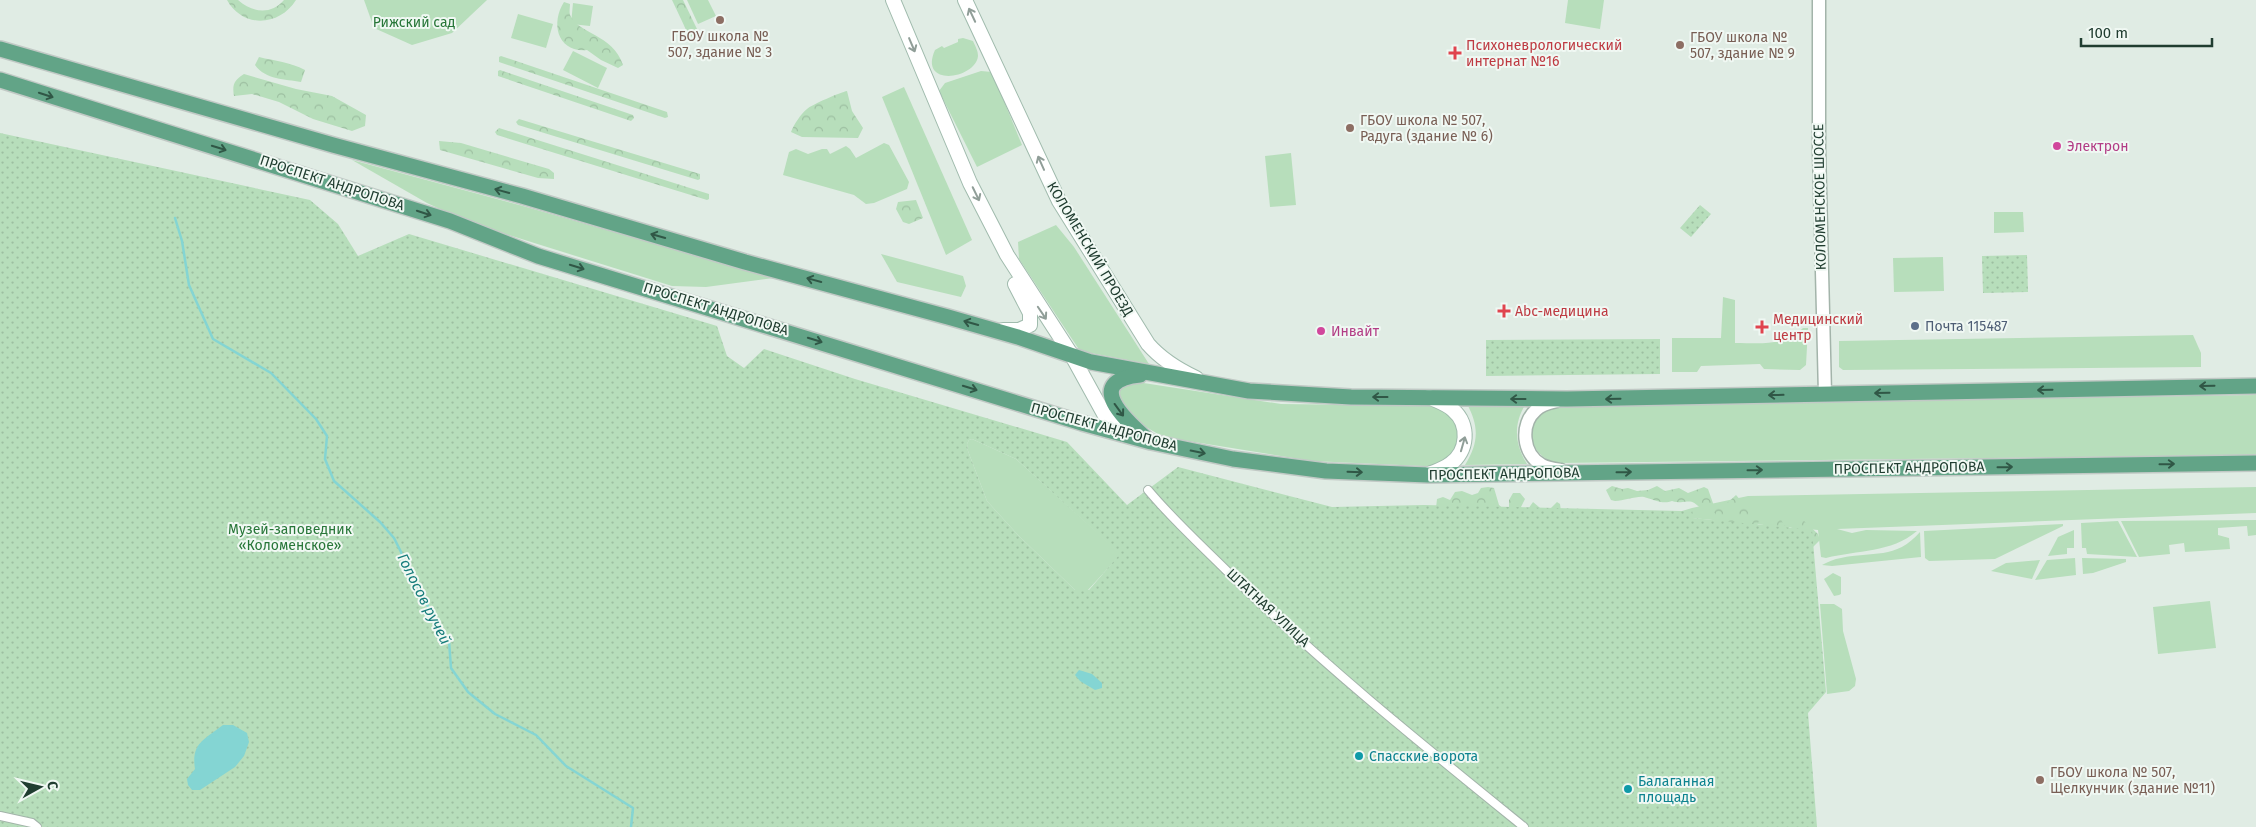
<svg xmlns="http://www.w3.org/2000/svg" width="2256" height="827" font-family="'Fira Sans',sans-serif">
<style>
.green{fill:#b7debb}
.forest{fill:url(#forest-crowns)}
.park{fill:url(#park-dots);fill-rule:evenodd}
.water{fill:#84d5d3}
.lines{fill:none;stroke-linecap:round;stroke-linejoin:round}
.stream{stroke:#84d5d3;stroke-width:2.5}
.pedestrian-casing{stroke:#a3b4aa;stroke-width:10}
.tertiary-casing{stroke:#a3b4aa;stroke-width:15}
.secondary-casing{stroke:#a0bbad;stroke-width:16}
.primary-casing{stroke:#c1c9c5;stroke-width:18}
.pedestrian{stroke:#fff;stroke-width:8}
.tertiary{stroke:#fff;stroke-width:12}
.secondary{stroke:#fff;stroke-width:14}
.primary{stroke:#62a487;stroke-width:15}
.oneway{stroke:#909e98}
.oneway2{stroke:#305746}
.education-dot{fill:#8d6e63;stroke:#f0f8f3;stroke-width:2}
.health-dot{fill:#e0444e;stroke:#f0f8f3;stroke-width:2}
.hotel-dot{fill:#d1479c;stroke:#f0f8f3;stroke-width:2}
.service-dot{fill:#5c6f8a;stroke:#f0f8f3;stroke-width:2}
.culture-dot{fill:#0f9aa8;stroke:#f0f8f3;stroke-width:2}
.labels{text-anchor:middle;dominant-baseline:central;stroke-width:4;stroke-linejoin:round;paint-order:stroke}
.park-label{font-size:14px;fill:#277638;stroke:#f0f8f3}
.education-label{font-size:14px;fill:#785e54;stroke:#f0f8f3;text-anchor:start}
.health-label{font-size:14px;fill:#be3a42;stroke:#f0f8f3;text-anchor:start}
.hotel-label{font-size:14px;fill:#b23c85;stroke:#f0f8f3;text-anchor:start}
.street-label{font-size:14px;fill:#203d30;stroke:#f0f8f3}
.service-label{font-size:14px;fill:#4e5e75;stroke:#f0f8f3;text-anchor:start}
.culture-label{font-size:14px;fill:#0d838f;stroke:#f0f8f3;text-anchor:start}
.water-label{font-size:15px;font-style:italic;fill:#167c7b;stroke:#f0f8f3}
</style>
<defs>
<pattern id="forest-crowns" width="20" height="18" patternUnits="userSpaceOnUse" patternTransform="scale(1.25)"><rect width="20" height="18" fill="#b7debb"/><path d="M2 6a3 3 0 1 1 6 0M12 15a3 3 0 1 1 6 0" fill="none" stroke="#9dbfa1"/></pattern>
<pattern id="park-dots" width="8" height="8" patternUnits="userSpaceOnUse" patternTransform="scale(1.25)"><rect width="8" height="8" fill="#b7debb"/><path d="M2 2h.1M6 6h.1" fill="none" stroke="#9dbfa1" stroke-width="1.8" stroke-linecap="round"/></pattern>
</defs>
<rect width="100%" height="100%" fill="#e0ece4"/>
<!-- green -->
<g class="green">
<polygon points="364,0 487,0 452,33 412,45 374,28"/>
<polygon points="687,0 708,0 716,16 698,24"/>
<polygon points="1568,0 1604,0 1600,29 1565,23"/>
<polygon points="573,3 593,6 590,26 571,24"/>
<polygon points="518,14 553,24 546,48 511,38"/>
<path d="M963 38 973 41C975 46 978 50 978 56 976 79 918 88 935 50L942 46 944 48 958 42V39Z"/>
<polygon points="573,51 607,68 598,88 563,70"/>
<polygon points="981,71 992,72 1022,145 977,167 939,91 945,83"/>
<polygon points="904,87 972,240 946,255 882,97"/>
<polygon points="884,143 889,145 909,182 907,189 874,203 866,204 854,195 783,175 789,152 796,149 808,154 822,149 827,149 830,154 846,146 850,149 856,158"/>
<polygon points="1291,153 1296,205 1270,207 1265,156"/>
<polygon points="352,160 523,206 774,278 706,287 672,286 470,223 427,203"/>
<polygon points="1994,212 2023,212 2024,232 1994,233"/>
<polygon points="1056,225 1074,247 1149,364 1080,351 1019,259 1018,242"/>
<polygon points="881,254 963,276 966,286 961,297 897,282"/>
<polygon points="1943,257 1944,291 1894,292 1893,258"/>
<path d="M1723 297 1735 300V343C1761 343 1782 347 1803 328H1808L1806 365 1800 370 1764 369 1760 364 1701 366 1697 372H1672V338H1721Z"/>
<polygon points="2193,335 2201,353 2201,367 1843,370 1839,367 1839,341"/>
<polygon points="1137,382 1281,404 1437,406 1443,408 1459,428 1456,450 1437,466 1423,466 1312,461 1182,440 1158,434 1134,420 1120,405 1118,387"/>
<path d="M2256 395V455L1556 463C1535 458 1520 430 1540 413 1544 410 1550 408 1555 406Z"/>
<path d="M1467 404 1525 405C1513 425 1515 445 1527 464L1465 465C1479 443 1479 426 1467 404Z"/>
<polygon points="972,439 1016,459 1121,554 1088,590 1075,590 1018,535 987,501 968,451 967,444 969,440"/>
<path d="M2256 487V513L1837 529 1852 533 1866 530 1917 531C1891 553 1858 550 1826 558L1821 557 1818 530 1692 518V508L1748 496Z"/>
<polygon points="2256,520 2256,535 2248,536 2247,526 2218,528 2218,535 2229,538 2230,549 2185,552 2184,543 2169,545 2170,554 2139,557 2121,521"/>
<polygon points="2118,521 2137,557 2087,554 2086,548 2082,548 2081,523"/>
<polygon points="2063,524 2063,526 1995,559 1929,561 1925,558 1924,531"/>
<polygon points="2074,530 2074,548 2067,548 2067,554 2048,556 2058,537"/>
<path d="M1920 532 1921 557 1832 566 1822 565C1828 562 1834 559 1841 558 1872 551 1896 560 1920 532Z"/>
<polygon points="2075,558 2076,575 2035,580 2047,560"/>
<polygon points="2082,558 2126,559 2126,562 2093,573 2083,574"/>
<polygon points="2040,560 2032,579 1991,571 2006,563"/>
<polygon points="1833,573 1841,577 1841,594 1839,595 1834,596 1824,579"/>
<polygon points="2210,601 2216,648 2158,654 2153,607"/>
<polygon points="1820,604 1834,604 1842,609 1843,631 1856,679 1855,686 1849,691 1827,694"/>
</g>
<!-- forest -->
<g class="forest">
<path d="M227 0H238C253 13 271 15 284 0H296C280 26 243 29 227 0Z"/>
<polygon points="672,0 683,0 697,29 698,33 694,37 689,36"/>
<path d="M564 2 570 4C570 7 569 12 570 15 578 34 613 34 623 65L618 68 601 60 587 50C558 53 550 24 564 2Z"/>
<polygon points="501,56 667,112 668,117 665,118 499,62 499,57"/>
<path d="M259 57C275 61 290 62 305 70L301 82C285 79 266 80 255 65Z"/>
<polygon points="500,70 633,115 634,118 631,121 498,76 498,71"/>
<path d="M244 74 296 89 332 96 366 115 365 126 352 131 313 119 279 102 252 94 234 96C232 85 234 80 244 74Z"/>
<path d="M847 91 852 111 863 128 858 138 802 137 791 132C794 124 801 114 807 109 811 105 841 92 847 91Z"/>
<polygon points="519,119 700,174 700,179 698,180 518,125 516,122"/>
<polygon points="499,128 709,194 709,199 707,200 497,135 495,132"/>
<polygon points="439,141 461,143 549,169 554,173 554,179 538,178 440,150"/>
<polygon points="916,200 923,218 909,224 903,222 896,209 898,202"/>
<path d="M1612 486 1622 489 1628 488 1637 491 1648 490 1657 486 1665 491 1679 488 1688 493 1704 487 1708 489 1714 506 1725 505 1736 495 1743 503 1753 504 1759 508 1761 515 1757 526 1762 529 1765 518H1775L1779 516 1784 525 1790 528 1798 525 1803 520 1818 534 1820 540 1812 548 1714 523 1715 513 1704 512C1688 494 1689 506 1672 501 1663 505 1652 499 1644 497 1636 496 1624 501 1615 501L1611 500 1606 490Z"/>
<path d="M1488 487 1494 488 1499 505 1506 511 1509 510V500L1513 493H1520L1525 499 1521 507 1526 512 1533 502 1546 513 1557 502 1560 504 1561 511H1566L1571 516 1559 533 1561 542 1549 547 1551 553 1549 560 1537 561 1525 572C1503 569 1512 555 1498 546L1497 539 1492 532C1484 535 1482 535 1477 527L1458 524 1447 511 1436 508 1437 499 1443 497 1450 500 1455 492 1462 491 1472 495 1478 493 1481 488Z"/>
</g>
<!-- park -->
<g class="park">
<path d="M0 133 310 200 338 224 358 256 409 234 717 326 727 356 744 368 764 349 855 379 1067 442 1127 505 1178 467 1332 507 1424 505 1682 511 1692 508 1693 518 1812 530 1826 692 1808 713 1817 827H0ZM972 439 1016 459 1120 554 1089 590H1075L1018 535 987 501 968 451 967 444 969 440Z"/>
<polygon points="1700,205 1711,214 1691,237 1680,228"/>
<polygon points="2027,255 2028,292 1983,293 1982,256"/>
<polygon points="1660,339 1660,374 1486,376 1486,340"/>
</g>
<!-- water -->
<g class="water">
<polygon points="1079,670 1092,674 1102,683 1102,688 1095,690 1080,681 1075,675"/>
<path d="M223 725H233L247 733 249 742 244 756 235 767 200 790H192L188 785 187 779 195 769C191 743 204 740 223 725Z"/>
</g>
<g class="lines">
<!-- stream -->
<polyline class="stream" points="175,218 182,241 189,285 213,339 271,373 316,419 327,436 325,459 334,481 380,522 394,538 401,552 408,576 424,598 435,621 449,641 451,668 468,692 495,714 536,735 566,766 633,808 631,827"/>
<defs>
<g id="pedestrian">
<path d="M1148 490C1173 520 1202 546 1230 574 1322 664 1424 746 1524 827"/>
<polyline points="0,816 32,823 37,827"/>
</g>
<g id="tertiary">
<polyline points="1819,0 1819,149 1825,394"/>
<path d="M1557 401C1549 403 1542 404 1536 410 1520 424 1522 454 1542 465 1548 468 1555 469 1561 470"/>
</g>
<g id="secondary">
<polyline points="893,0 970,183 1007,255 1071,354 1104,414 1124,435"/>
<path d="M965 0 1059 201 1148 344C1161 359 1177 369 1196 378"/>
<polyline points="1003,330 1019,330 1030,325 1030,313 1015,284"/>
<path d="M1429 474C1436 471 1444 469 1450 464 1468 452 1470 424 1453 410 1447 404 1437 401 1429 397"/>
</g>
<g id="primary">
<polyline points="0,49 333,145 522,196 745,262 948,317 1018,337 1091,362 1249,391 1351,397 1567,399 2256,386"/>
<polyline points="0,80 450,221 538,256 1082,423 1151,442 1233,459 1326,471 1428,475 2256,463"/>
<path d="M1140 375C1082 381 1126 421 1148 440"/>
</g>
</defs>
<!-- pedestrian casing -->
<use href="#pedestrian" class="pedestrian-casing"/>
<!-- tertiary casing -->
<use href="#tertiary" class="tertiary-casing"/>
<!-- secondary casing -->
<use href="#secondary" class="secondary-casing"/>
<!-- primary casing -->
<use href="#primary" class="primary-casing"/>
<!-- pedestrian -->
<use href="#pedestrian" class="pedestrian"/>
<!-- tertiary -->
<use href="#tertiary" class="tertiary"/>
<!-- secondary -->
<use href="#secondary" class="secondary"/>
<!-- primary -->
<use href="#primary" class="primary"/>
</g>
<!-- one-way arrows -->
<defs><path id="oneway-shaft" d="M-6 0H5M1.5-3L5.5 0L1.5 3" fill="none" stroke-width="1.6" stroke-linecap="round" stroke-linejoin="round" transform="scale(1.25)"/></defs>
<g class="oneway">
<use href="#oneway-shaft" transform="translate(972 15) rotate(-115)"/>
<use href="#oneway-shaft" transform="translate(912 45) rotate(67)"/>
<use href="#oneway-shaft" transform="translate(1041 163) rotate(-114)"/>
<use href="#oneway-shaft" transform="translate(976 194) rotate(64)"/>
<use href="#oneway-shaft" transform="translate(1042 313) rotate(56)"/>
<use href="#oneway-shaft" transform="translate(1463 444) rotate(-74)"/>
</g>
<g class="oneway2">
<use href="#oneway-shaft" transform="translate(46 95) rotate(18)"/>
<use href="#oneway-shaft" transform="translate(219 148) rotate(17)"/>
<use href="#oneway-shaft" transform="translate(502 191) rotate(-165)"/>
<use href="#oneway-shaft" transform="translate(424 213) rotate(18)"/>
<use href="#oneway-shaft" transform="translate(658 236) rotate(-164)"/>
<use href="#oneway-shaft" transform="translate(577 267) rotate(17)"/>
<use href="#oneway-shaft" transform="translate(814 280) rotate(-165)"/>
<use href="#oneway-shaft" transform="translate(971 323) rotate(-164)"/>
<use href="#oneway-shaft" transform="translate(815 340) rotate(17)"/>
<use href="#oneway-shaft" transform="translate(2207 386) rotate(179)"/>
<use href="#oneway-shaft" transform="translate(970 388) rotate(17)"/>
<use href="#oneway-shaft" transform="translate(2045 390) rotate(179)"/>
<use href="#oneway-shaft" transform="translate(1882 393) rotate(179)"/>
<use href="#oneway-shaft" transform="translate(1776 395) rotate(179)"/>
<use href="#oneway-shaft" transform="translate(1380 397) rotate(-180)"/>
<use href="#oneway-shaft" transform="translate(1518 399) rotate(180)"/>
<use href="#oneway-shaft" transform="translate(1613 399) rotate(179)"/>
<use href="#oneway-shaft" transform="translate(1119 410) rotate(54)"/>
<use href="#oneway-shaft" transform="translate(1198 452) rotate(11)"/>
<use href="#oneway-shaft" transform="translate(2167 464) rotate(-1)"/>
<use href="#oneway-shaft" transform="translate(2005 467) rotate(-1)"/>
<use href="#oneway-shaft" transform="translate(1755 470) rotate(-1)"/>
<use href="#oneway-shaft" transform="translate(1355 472) rotate(2)"/>
<use href="#oneway-shaft" transform="translate(1624 472) rotate(-1)"/>
</g>
<!-- markers -->
<g class="education-dot">
<circle cx="720" cy="20" r="5"/>
<circle cx="1680" cy="45" r="5"/>
<circle cx="1350" cy="128" r="5"/>
<circle cx="2040" cy="780" r="5"/>
</g>
<g class="health-dot">
<path d="M1452.5 45.5h5v5h5v5h-5v5h-5v-5h-5v-5h5z"/>
<path d="M1501.5 303.5h5v5h5v5h-5v5h-5v-5h-5v-5h5z"/>
<path d="M1759.5 319.5h5v5h5v5h-5v5h-5v-5h-5v-5h5z"/>
</g>
<g class="hotel-dot">
<circle cx="2057" cy="146" r="5"/>
<circle cx="1321" cy="331" r="5"/>
</g>
<circle class="service-dot" cx="1915" cy="326" r="5"/>
<g class="culture-dot">
<circle cx="1359" cy="756" r="5"/>
<circle cx="1628" cy="789" r="5"/>
</g>
<g class="labels">
<!-- park labels -->
<g class="park-label">
<text x="414" y="22">Рижский сад</text>
<text x="290" y="529">Музей-заповедник<tspan x="290" dy="16">«Коломенское»</tspan></text>
</g>
<!-- education labels -->
<g class="education-label">
<text x="720" y="36" text-anchor="middle">ГБОУ школа №<tspan x="720" dy="16">507, здание № 3</tspan></text>
<text x="1690" y="37">ГБОУ школа №<tspan x="1690" dy="16">507, здание № 9</tspan></text>
<text x="1360" y="120">ГБОУ школа № 507,<tspan x="1360" dy="16">Радуга (здание № 6)</tspan></text>
<text x="2050" y="772">ГБОУ школа № 507,<tspan x="2050" dy="16">Щелкунчик (здание №11)</tspan></text>
</g>
<!-- health labels -->
<g class="health-label">
<text x="1466" y="45">Психоневрологический<tspan x="1466" dy="16">интернат №16</tspan></text>
<text x="1515" y="311">Abc-медицина</text>
<text x="1773" y="319">Медицинский<tspan x="1773" dy="16">центр</tspan></text>
</g>
<!-- hotel labels -->
<g class="hotel-label">
<text x="2067" y="146">Электрон</text>
<text x="1331" y="331">Инвайт</text>
</g>
<!-- street labels -->
<g class="street-label">
<text transform="translate(332 183) rotate(18)">ПРОСПЕКТ АНДРОПОВА</text>
<text transform="translate(1820 197) rotate(-91)">КОЛОМЕНСКОЕ ШОССЕ</text>
<text transform="translate(1090 249) rotate(59)">КОЛОМЕНСКИЙ ПРОЕЗД</text>
<text transform="translate(716 309) rotate(17)">ПРОСПЕКТ АНДРОПОВА</text>
<text transform="translate(1104 427) rotate(15)">ПРОСПЕКТ АНДРОПОВА</text>
<text transform="translate(1909 468) rotate(-1)">ПРОСПЕКТ АНДРОПОВА</text>
<text transform="translate(1504 474) rotate(-1)">ПРОСПЕКТ АНДРОПОВА</text>
<text transform="translate(1268 608) rotate(43)">ШТАТНАЯ УЛИЦА</text>
</g>
<!-- service labels -->
<g class="service-label">
<text x="1925" y="326">Почта 115487</text>
</g>
<!-- culture labels -->
<g class="culture-label">
<text x="1369" y="756">Спасские ворота</text>
<text x="1638" y="781">Балаганная<tspan x="1638" dy="16">площадь</tspan></text>
</g>
<!-- water labels -->
<g class="water-label">
<text transform="translate(424 599) rotate(63)">Голосов ручей</text>
</g>
</g>
<!-- north arrow -->
<g transform="translate(40 787) rotate(82)" stroke="#f0f8f3" stroke-width="4" paint-order="stroke">
<path d="M0-4L9 19L0 12L-9 19Z" fill="#203d30"/>
<text y="-8" font-size="14" font-weight="bold" text-anchor="middle" fill="#203d30">С</text>
</g>
<!-- scale -->
<path d="M2081 38v8h131v-8" fill="none" stroke="#203d30" stroke-width="2.5"/>
<text x="2088" y="38" font-size="15" fill="#203d30" stroke="#f0f8f3" stroke-width="4" paint-order="stroke">100 m</text>
</svg>
